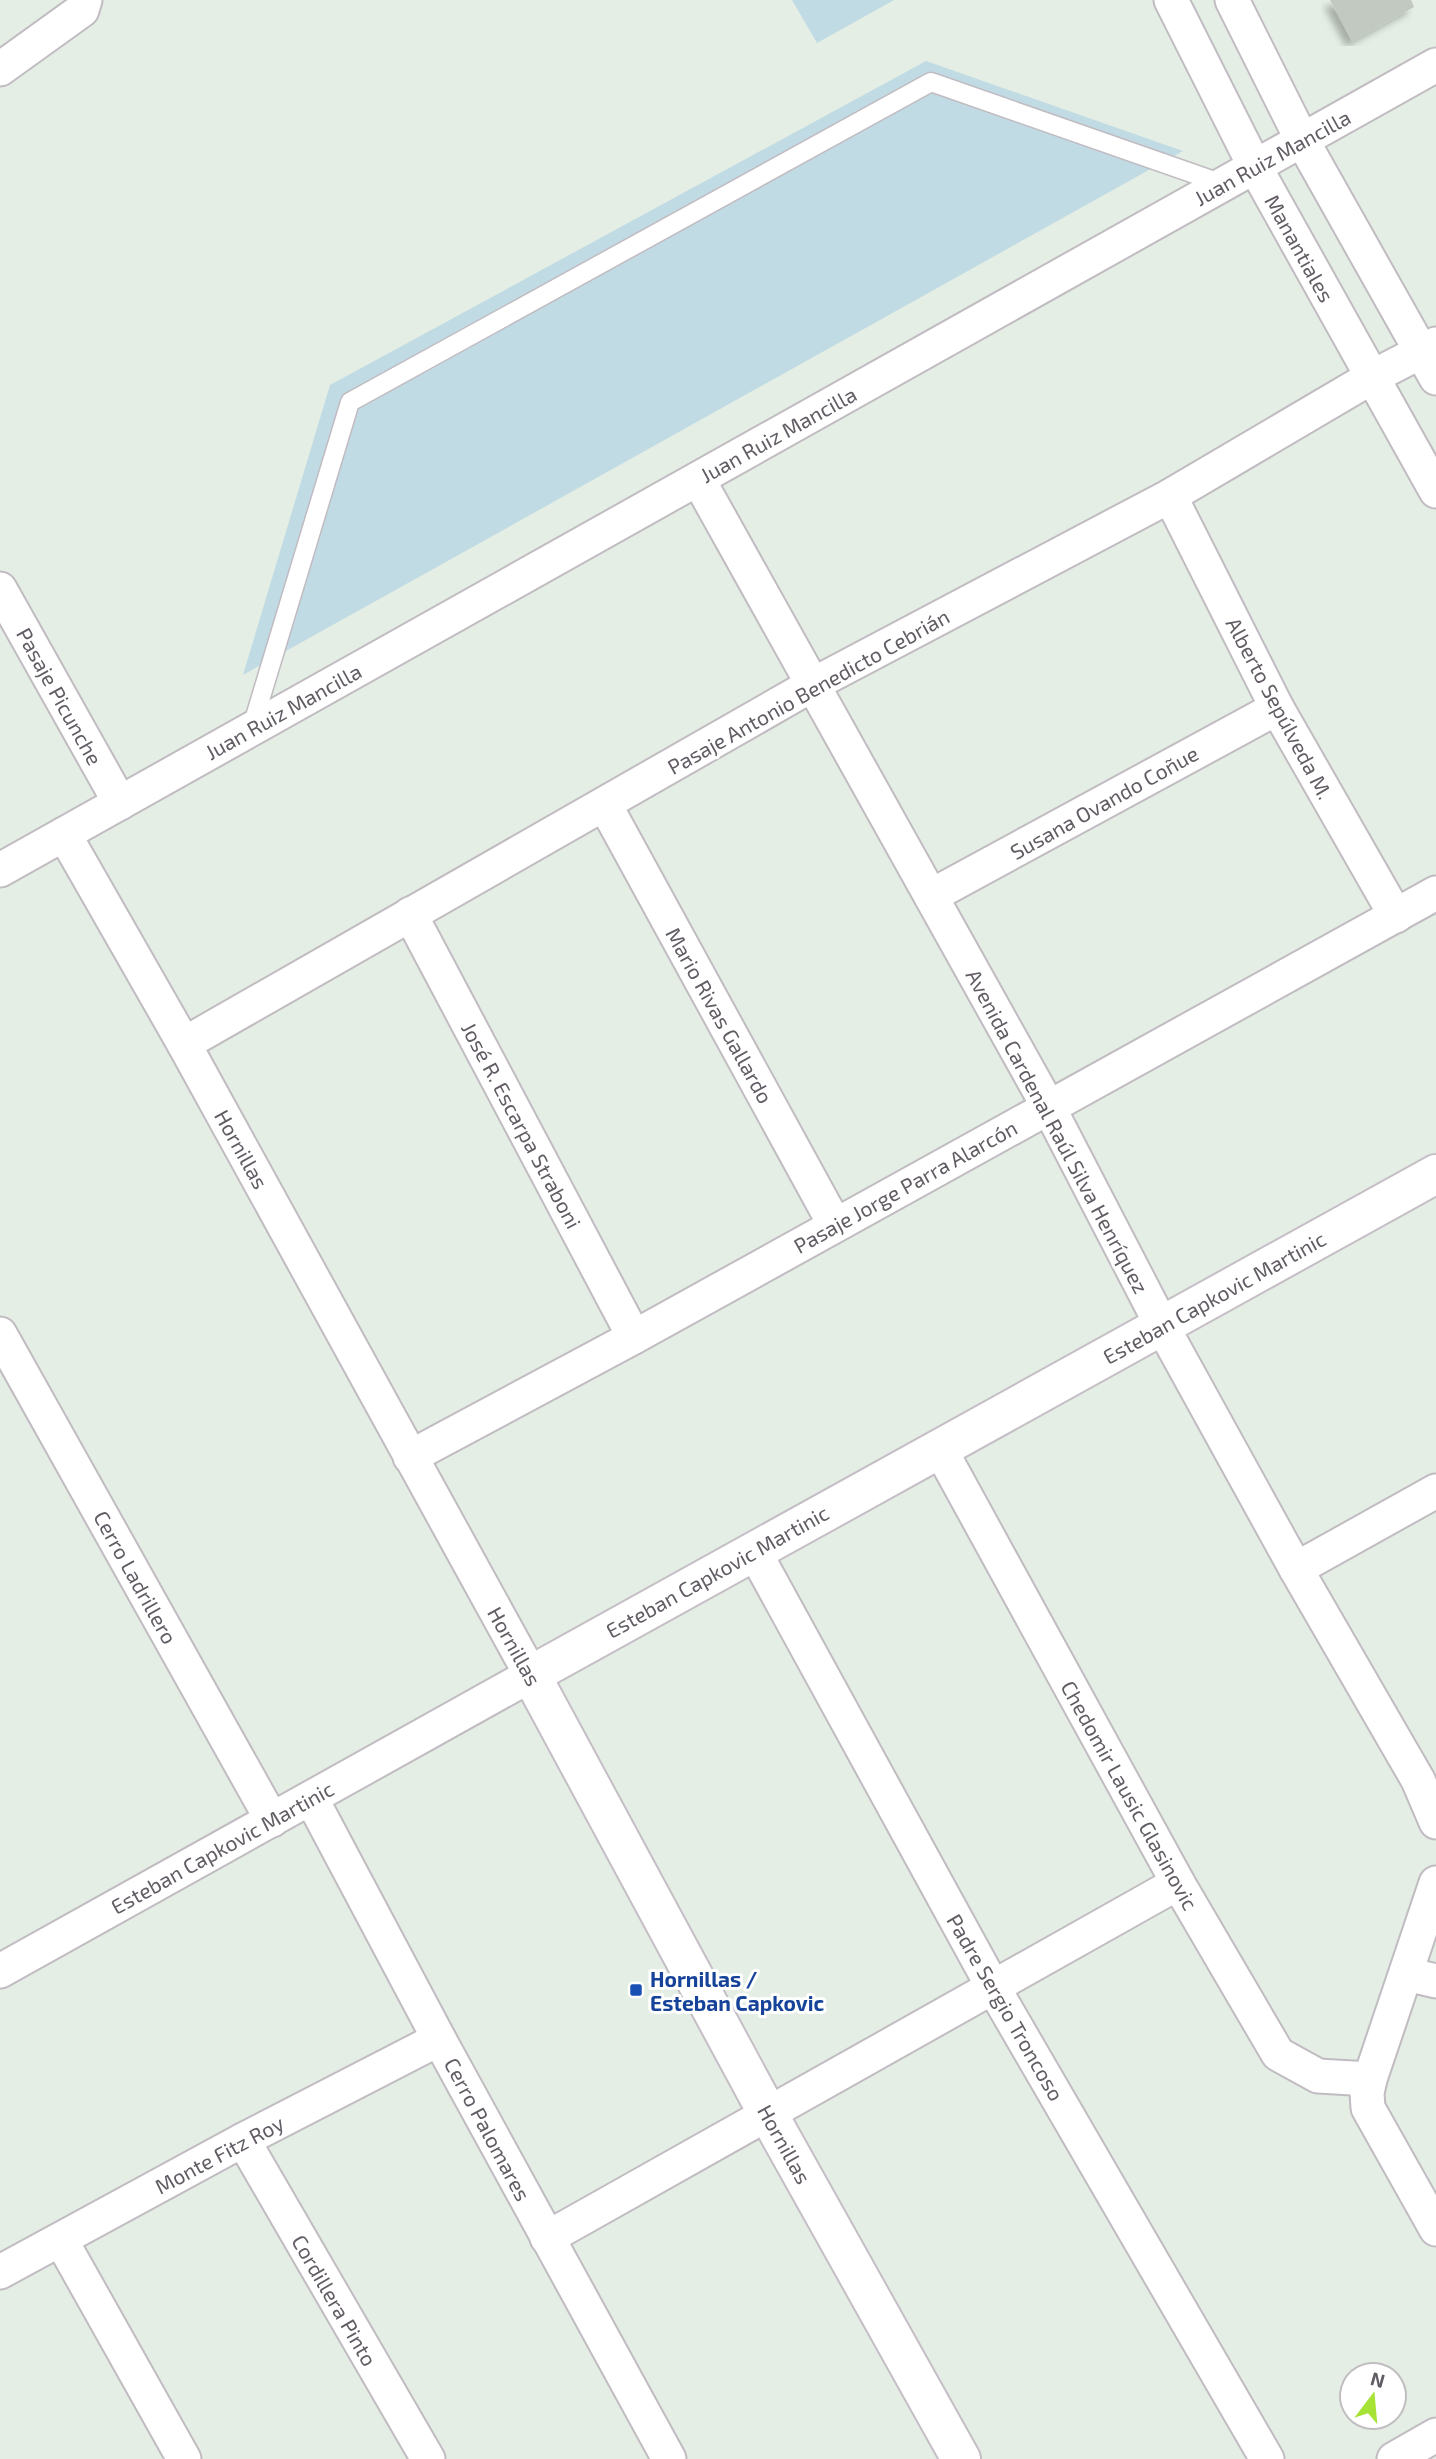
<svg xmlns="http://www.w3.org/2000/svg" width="1436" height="2459" font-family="'Exo 2',sans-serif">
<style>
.green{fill:#c1dbe4}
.building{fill:#c1c9c0;filter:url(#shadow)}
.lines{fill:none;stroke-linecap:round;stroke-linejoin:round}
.lane-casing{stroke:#c1bbc2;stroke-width:21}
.street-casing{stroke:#c1bbc2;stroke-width:37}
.secondary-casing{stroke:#c5bec6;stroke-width:42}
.lane{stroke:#fff;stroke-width:18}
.street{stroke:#fff;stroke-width:33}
.secondary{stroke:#fff;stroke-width:38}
.transit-dot{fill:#1a4fb4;stroke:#fff;stroke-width:2.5}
.labels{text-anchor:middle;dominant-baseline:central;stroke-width:6;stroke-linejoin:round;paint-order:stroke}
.street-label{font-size:21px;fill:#625c64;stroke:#fff}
.transit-label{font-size:21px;font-weight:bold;fill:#164399;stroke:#fff;text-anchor:start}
</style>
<defs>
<filter id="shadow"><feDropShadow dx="-6" dy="6" stdDeviation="3.5" flood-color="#0004"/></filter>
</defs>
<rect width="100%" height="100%" fill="#e4eee4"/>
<!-- green -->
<g class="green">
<polygon points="792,0 894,0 817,43"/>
<polygon points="926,61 1183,151 243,675 330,385"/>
</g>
<!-- building -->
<polygon class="building" points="1330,0 1411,0 1414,7 1352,41"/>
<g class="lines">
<defs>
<polyline id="lane" points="251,730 350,402 931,82 1223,184"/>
<g id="street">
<polyline points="1171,0 1255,167 1436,491"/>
<polyline points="1232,0 1302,140 1436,378"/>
<polyline points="0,69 82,10 85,0"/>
<polyline points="698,479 1048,1106 1162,1326 1296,1569 1418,1780 1436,1822"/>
<polyline points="1170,496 1277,708 1396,916"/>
<polyline points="0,589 120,803"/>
<polyline points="605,805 835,1225"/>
<polyline points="0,870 1436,65"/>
<polyline points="931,896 1277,708"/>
<polyline points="410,914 634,1337"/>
<polyline points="184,1044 812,685 1170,496 1372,377 1436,344"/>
<polyline points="0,1334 272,1820"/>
<polyline points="940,1449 1178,1883 1278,2054 1318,2076 1370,2079"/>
<polyline points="410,1457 634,1337 1436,893"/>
<polyline points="754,1551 993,1987 1267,2459"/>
<polyline points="1296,1569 1436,1491"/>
<polyline points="311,1798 439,2039 669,2459"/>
<polyline points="1436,1883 1370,2079 1367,2093 1368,2108 1436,2229"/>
<polyline points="0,1971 531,1675 184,1044 64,834"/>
<polyline points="1406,1974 1436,1981"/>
<polyline points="243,2140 428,2459"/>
<polyline points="547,2238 1178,1883"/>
<polyline points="61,2240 184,2459"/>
<polyline points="0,2272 243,2140 439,2039"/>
<polyline points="1394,2459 1436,2435"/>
</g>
<polyline id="secondary" points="961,2459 768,2114 531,1675 1436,1174"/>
</defs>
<!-- lane casing -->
<use href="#lane" class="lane-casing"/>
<!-- street casing -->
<use href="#street" class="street-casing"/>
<!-- secondary casing -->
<use href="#secondary" class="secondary-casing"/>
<!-- lane -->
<use href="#lane" class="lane"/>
<!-- street -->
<use href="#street" class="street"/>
<!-- secondary -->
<use href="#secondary" class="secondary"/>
</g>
<!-- markers -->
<rect class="transit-dot" x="629" y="1983" width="14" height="14" rx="3.5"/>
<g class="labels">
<!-- street labels -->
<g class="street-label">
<text transform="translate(1272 157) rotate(-29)">Juan Ruiz Mancilla</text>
<text transform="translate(1300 248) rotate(61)">Manantiales</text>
<text transform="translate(778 434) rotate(-29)">Juan Ruiz Mancilla</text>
<text transform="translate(808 691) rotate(-29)">Pasaje Antonio Benedicto Cebrián</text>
<text transform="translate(60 696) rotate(61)">Pasaje Picunche</text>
<text transform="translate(1280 708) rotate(62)">Alberto Sepúlveda M.</text>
<text transform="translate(283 711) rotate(-29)">Juan Ruiz Mancilla</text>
<text transform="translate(1104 802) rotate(-29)">Susana Ovando Coñue</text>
<text transform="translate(720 1015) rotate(61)">Mario Rivas Gallardo</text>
<text transform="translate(522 1125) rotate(62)">José R. Escarpa Straboni</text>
<text transform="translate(1058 1131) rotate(62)">Avenida Cardenal Raúl Silva Henríquez</text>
<text transform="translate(242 1149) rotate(61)">Hornillas</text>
<text transform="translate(905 1186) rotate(-29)">Pasaje Jorge Parra Alarcón</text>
<text transform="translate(1214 1297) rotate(-29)">Esteban Capkovic Martinic</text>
<text transform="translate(717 1571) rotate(-29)">Esteban Capkovic Martinic</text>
<text transform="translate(136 1577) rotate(61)">Cerro Ladrillero</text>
<text transform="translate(515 1646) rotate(61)">Hornillas</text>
<text transform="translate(1130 1795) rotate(61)">Chedomir Lausic Glasinovic</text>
<text transform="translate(222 1847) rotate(-29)">Esteban Capkovic Martinic</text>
<text transform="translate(1006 2007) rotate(60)">Padre Sergio Troncoso</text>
<text transform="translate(488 2129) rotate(62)">Cerro Palomares</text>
<text transform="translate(785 2144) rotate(61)">Hornillas</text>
<text transform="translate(219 2154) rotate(-28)">Monte Fitz Roy</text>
<text transform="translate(335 2300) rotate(60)">Cordillera Pinto</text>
</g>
<!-- transit labels -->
<g class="transit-label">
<text x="650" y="1978">Hornillas /<tspan x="650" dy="24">Esteban Capkovic</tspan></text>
</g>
</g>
<!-- north arrow -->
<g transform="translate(1373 2396) rotate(16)"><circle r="33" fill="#ffffff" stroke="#c0bec1" stroke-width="2"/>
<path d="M0-5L12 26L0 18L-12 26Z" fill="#a7e236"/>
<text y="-10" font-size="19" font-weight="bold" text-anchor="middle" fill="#625c64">N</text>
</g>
</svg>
